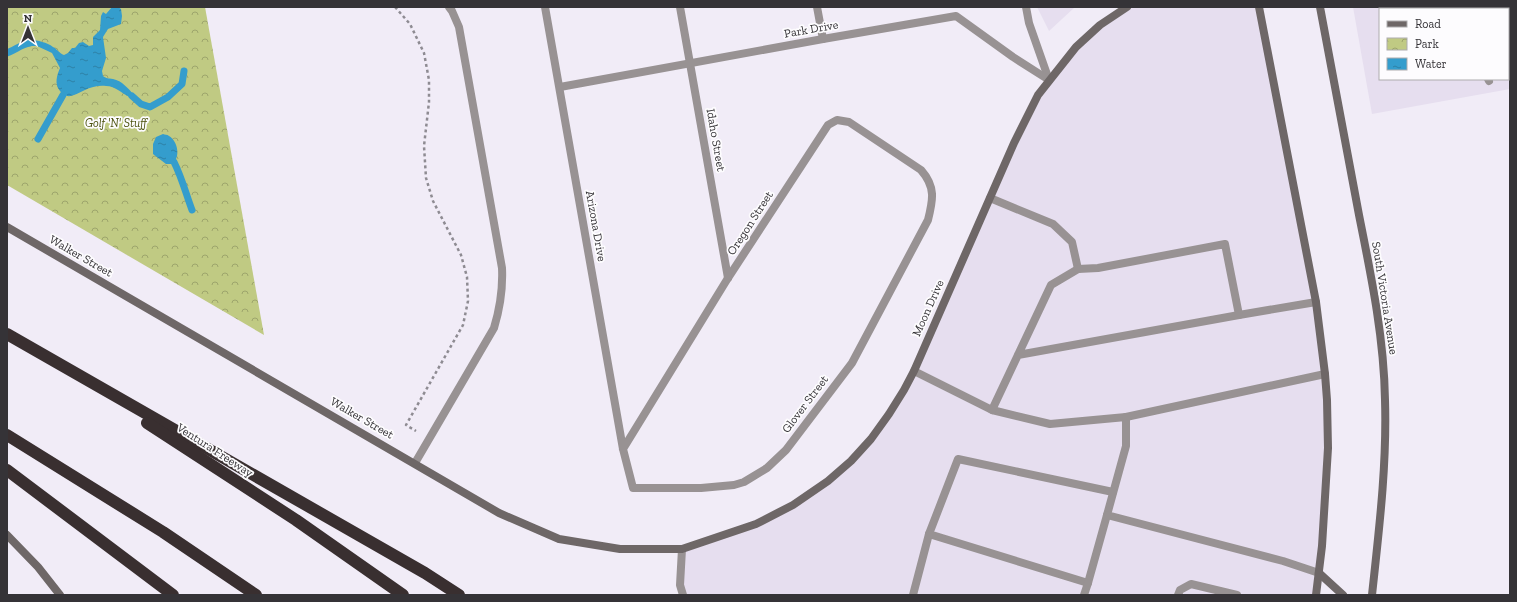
<svg xmlns="http://www.w3.org/2000/svg" width="1517" height="602" font-family="'Zilla Slab',serif">
<style>
.built{fill:#e6deef}
.park{fill:url(#park-crowns)}
.water{fill:url(#water-ripples)}
.lines{fill:none;stroke-linecap:round;stroke-linejoin:round}
.stream{stroke:#349dcd;stroke-width:7}
.path{stroke:#8e8b92;stroke-width:2.5;stroke-dasharray:3 3;stroke-linecap:butt}
.lane{stroke:#989293;stroke-width:8}
.street{stroke:#989293;stroke-width:8}
.secondary{stroke:#6e6767;stroke-width:8}
.highway{stroke:#392f30;stroke-width:12}
.labels{text-anchor:middle;dominant-baseline:central;stroke-width:3.5;stroke-linejoin:round;paint-order:stroke}
.street-label{font-size:12px;fill:#353337;stroke:#fdfcfe}
.park-label{font-size:12px;font-style:italic;fill:#4b510c;stroke:#fdfcfe}
</style>
<defs>
<pattern id="park-crowns" width="20" height="18" patternUnits="userSpaceOnUse"><rect width="20" height="18" fill="#c0ca83"/><path d="M2 6a3 3 0 1 1 6 0M12 15a3 3 0 1 1 6 0" fill="none" stroke="#9da56c"/></pattern>
<pattern id="water-ripples" width="26" height="14" patternUnits="userSpaceOnUse"><rect width="26" height="14" fill="#349dcd"/><path d="M2 4q2-2 4 0t4 0M15 11q2-2 4 0t4 0" fill="none" stroke="#2d81a7"/></pattern>
</defs>
<rect width="100%" height="100%" fill="#f1ecf7"/>
<!-- built -->
<g class="built">
<polygon points="1037,7 1075,7 1049,31"/>
<polygon points="1127,7 1259,7 1313,285 1327,400 1316,595 683,595 682,549 793,505 851,461 904,390 1038,95 1076,47"/>
<polygon points="1353,7 1505,7 1506,9 1380,9 1380,79 1508,79 1508,24 1510,36 1510,89 1372,114"/>
</g>
<!-- park -->
<polygon class="park" points="7,7 205,7 264,335 7,185"/>
<!-- water -->
<g class="water">
<path d="M112 7H118L121 9 122 16 121 24 108 29 103 37 106 58 102 71 103 76C107 79 108 78 113 79 122 81 128 88 134 95L131 98C123 94 115 86 106 86 99 85 91 87 85 90 76 94 67 101 60 91 54 84 57 75 60 68L52 53 37 46H30V39C38 41 47 42 53 47 57 49 59 53 64 55L68 53 72 48H75L79 43 83 42 89 46 93 45V37L100 30 101 16 103 12 106 14Z"/>
<path d="M163 134C165 135 167 134 169 136 178 141 181 158 172 164H166L153 154V144L156 137Z"/>
</g>
<g class="lines">
<!-- stream -->
<g class="stream">
<path d="M7 53C15 50 22 44 30 43"/>
<polyline points="132,96 141,104 150,107 168,97 182,84 184,71"/>
<polyline points="38,139 63,95"/>
<path d="M174 162C182 178 186 194 192 210"/>
</g>
<!-- path -->
<polyline class="path" points="395,7 410,24 424,53 429,80 429,102 424,146 426,178 433,201 461,255 467,277 468,301 463,325 406,425 416,431"/>
<!-- lane -->
<g class="lane">
<polyline points="1475,7 1475,9"/>
<polyline points="1488,79 1489,81"/>
<polyline points="990,198 1053,224 1072,242 1078,269"/>
<polyline points="1239,315 1316,302"/>
<polyline points="914,371 992,410 1050,424 1126,417 1126,446 1107,515 1283,561 1319,573"/>
<polyline points="992,410 1051,285 1078,269 1098,268 1225,244 1239,315 1018,355"/>
<polyline points="1126,417 1325,374"/>
<path d="M415 463 494 328C500 308 503 289 502 268L459 27 452 11 449 7"/>
<polyline points="1107,515 1088,583 929,534 958,459 1113,492"/>
<polyline points="913,595 929,534"/>
<polyline points="1084,595 1088,583"/>
<polyline points="1178,595 1180,590 1191,584 1237,595"/>
</g>
<!-- street -->
<g class="street">
<path d="M545 7 623 449 633 488H701L734 485 744 482 767 468 786 450 852 363 928 220C933 200 936 187 921 170L849 122 837 120 828 125 728 278 623 449"/>
<polyline points="680,7 728,278"/>
<polyline points="817,7 823,39"/>
<polyline points="1026,7 1029,23 1049,80"/>
<polyline points="560,87 823,39 956,16 1013,57 1049,80"/>
<polyline points="682,549 680,585 683,595"/>
</g>
<!-- secondary -->
<g class="secondary">
<polyline points="1259,7 1316,302 1325,374 1327,400 1328,448 1322,546 1316,595"/>
<path d="M1320 7C1333 76 1346 145 1359 215 1371 275 1384 337 1385 400 1387 465 1379 530 1372 595"/>
<polyline points="7,227 499,513 559,539 620,549 682,549 756,524 793,505 828,481 851,461 871,439 889,414 904,390 914,371 1014,143 1038,95 1076,47 1100,25 1127,7"/>
<polyline points="7,535 38,567 60,595"/>
<polyline points="1319,573 1343,595"/>
</g>
<!-- highway -->
<g class="highway">
<polyline points="7,334 425,573 459,595"/>
<polyline points="147,423 296,520 403,595"/>
<polyline points="7,435 163,532 256,595"/>
<polyline points="7,470 173,595"/>
</g>
</g>
<g class="labels">
<!-- street labels -->
<g class="street-label">
<text transform="translate(811 29) rotate(-10)">Park Drive</text>
<text transform="translate(716 140) rotate(80)">Idaho Street</text>
<text transform="translate(750 223) rotate(-57)">Oregon Street</text>
<text transform="translate(596 226) rotate(80)">Arizona Drive</text>
<text transform="translate(81 256) rotate(30)">Walker Street</text>
<text transform="translate(1385 298) rotate(81)">South Victoria Avenue</text>
<text transform="translate(928 308) rotate(-66)">Moon Drive</text>
<text transform="translate(805 404) rotate(-53)">Glover Street</text>
<text transform="translate(362 418) rotate(30)">Walker Street</text>
<text transform="translate(215 450) rotate(33)">Ventura Freeway</text>
</g>
<!-- park labels -->
<g class="park-label">
<text x="116" y="123">Golf 'N' Stuff</text>
</g>
</g>
<!-- border -->
<rect width="1517" height="602" fill="none" stroke="#353337" stroke-width="16"/>
<!-- legend -->
<rect x="1379" y="8" width="130" height="72" fill="#fdfcfe" stroke="#adacae"/>
<rect x="1387" y="21" width="20" height="6" fill="#6e6767" stroke="#adacae"/>
<text x="1415" y="28" font-size="12" fill="#353337">Road</text>
<rect x="1387" y="38" width="20" height="12" fill="url(#park-crowns)" stroke="#adacae"/>
<text x="1415" y="48" font-size="12" fill="#353337">Park</text>
<rect x="1387" y="58" width="20" height="12" fill="url(#water-ripples)" stroke="#adacae"/>
<text x="1415" y="68" font-size="12" fill="#353337">Water</text>
<!-- north arrow -->
<g transform="translate(28 28)" stroke="#fdfcfe" stroke-width="3" paint-order="stroke">
<path d="M0-3L7 15L0 10L-7 15Z" fill="#353337"/>
<text y="-6" font-size="11" font-weight="bold" text-anchor="middle" fill="#353337">N</text>
</g>
</svg>
